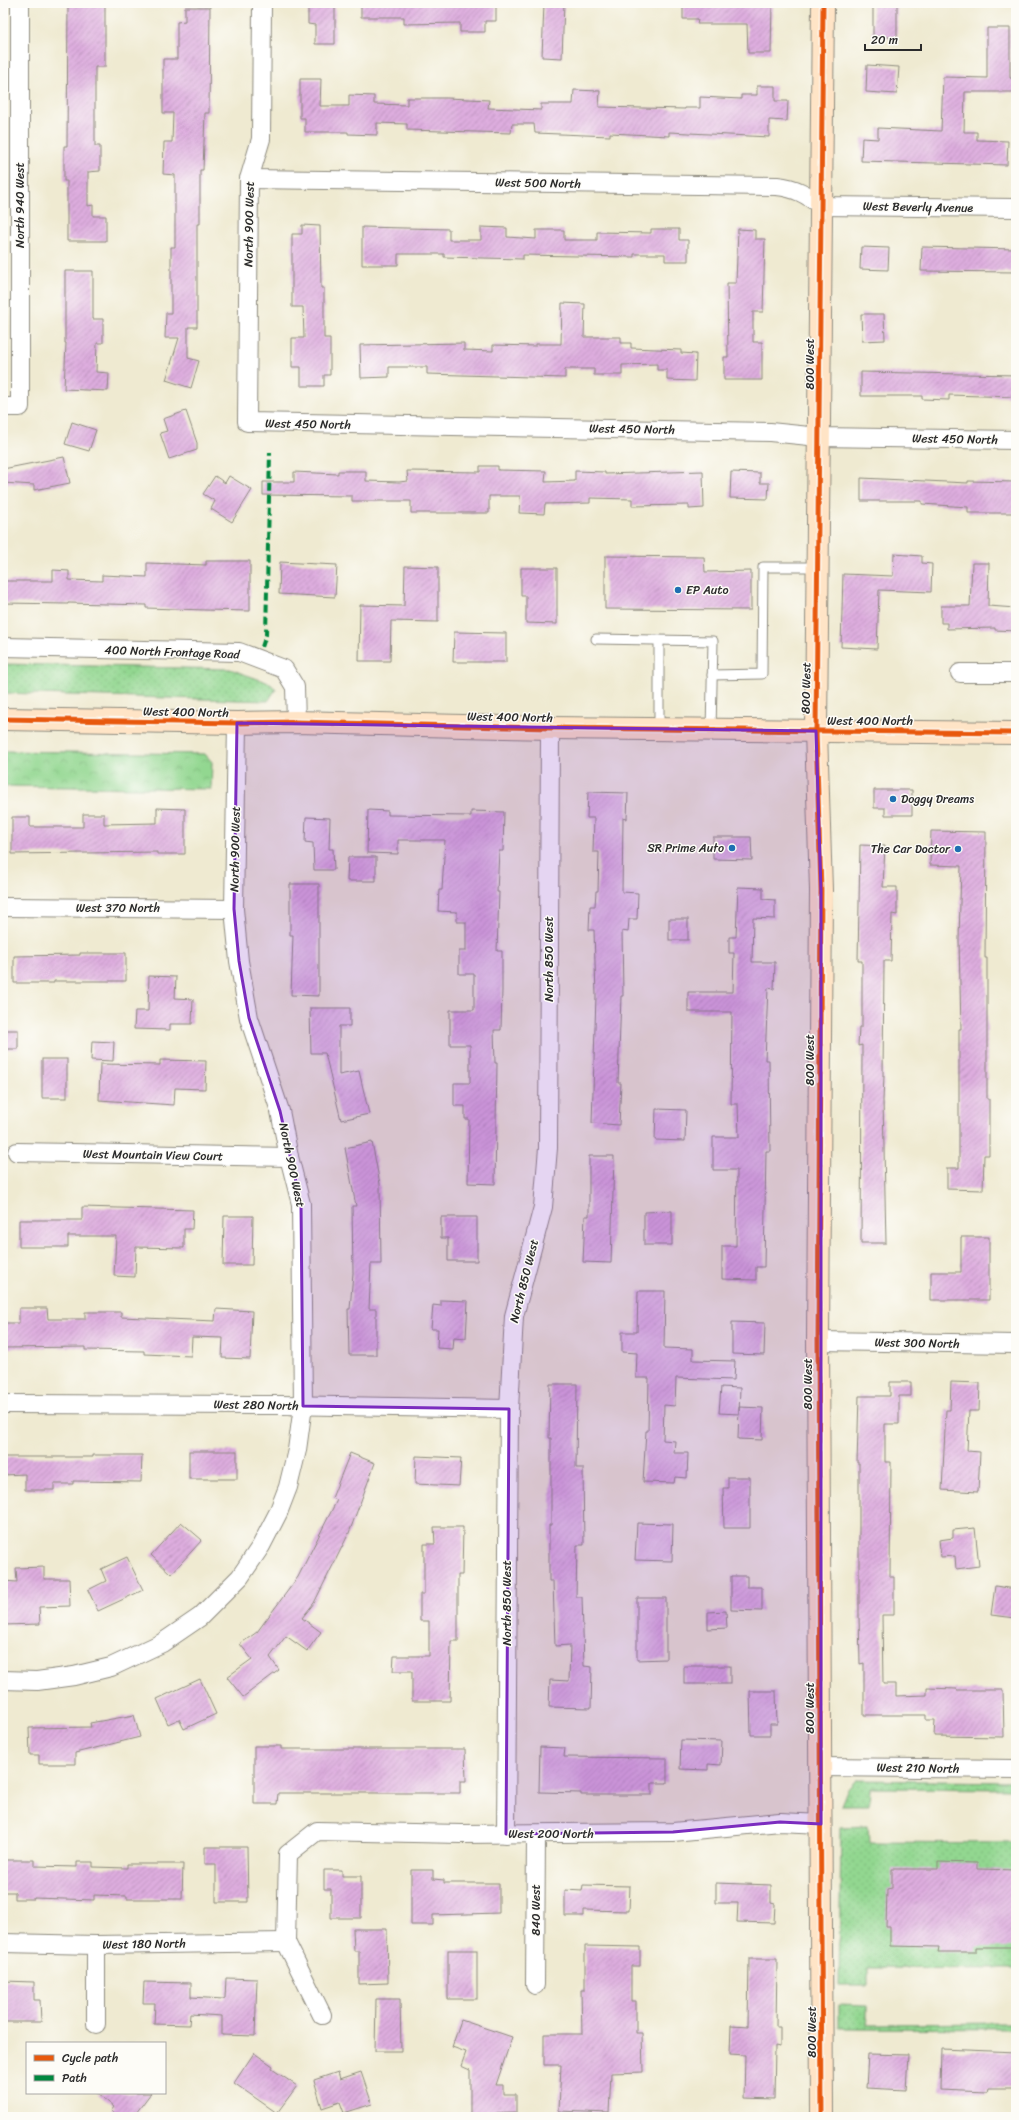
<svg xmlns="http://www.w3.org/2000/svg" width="1019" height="2120" font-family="Sriracha,sans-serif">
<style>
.grass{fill:url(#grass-dots);stroke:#5e815e}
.park{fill:url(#park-crowns);stroke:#5e815e}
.building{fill:url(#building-hatch)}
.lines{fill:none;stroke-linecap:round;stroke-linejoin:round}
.lane-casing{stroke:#8d8a7e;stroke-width:11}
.street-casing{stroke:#8d8a7e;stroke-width:20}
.secondary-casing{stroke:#8d8a7e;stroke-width:24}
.lane{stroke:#fff;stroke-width:9}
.street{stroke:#fff;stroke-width:18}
.secondary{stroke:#ffe4c6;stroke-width:22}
.quiet{stroke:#00873e;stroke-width:4;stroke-dasharray:8 4;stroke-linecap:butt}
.cycleway-casing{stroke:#fdfcf7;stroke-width:8}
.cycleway{stroke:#e8590c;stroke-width:5}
.marked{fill:#7b2cbf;fill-opacity:0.2;stroke:#7b2cbf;stroke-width:3;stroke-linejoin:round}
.poi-dot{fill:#1f6fb2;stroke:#fdfcf7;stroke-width:1.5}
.labels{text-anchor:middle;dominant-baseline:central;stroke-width:3;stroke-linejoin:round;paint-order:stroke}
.street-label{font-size:12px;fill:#2b2b2b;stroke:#fdfcf7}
.poi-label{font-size:12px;fill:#2b2b2b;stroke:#fdfcf7;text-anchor:start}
</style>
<defs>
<pattern id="grass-dots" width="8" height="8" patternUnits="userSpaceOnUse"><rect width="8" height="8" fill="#92d790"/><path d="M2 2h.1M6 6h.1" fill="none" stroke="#7eb97c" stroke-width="1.8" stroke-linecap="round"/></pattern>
<pattern id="park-crowns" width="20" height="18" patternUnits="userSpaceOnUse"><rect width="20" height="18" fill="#92d790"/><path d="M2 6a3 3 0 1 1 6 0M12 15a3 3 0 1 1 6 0" fill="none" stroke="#7eb97c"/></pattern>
<pattern id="building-hatch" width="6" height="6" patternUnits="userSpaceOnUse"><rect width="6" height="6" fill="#deaddf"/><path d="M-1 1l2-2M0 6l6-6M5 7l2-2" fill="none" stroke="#b48db5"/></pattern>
</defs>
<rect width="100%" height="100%" fill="#fdfcf7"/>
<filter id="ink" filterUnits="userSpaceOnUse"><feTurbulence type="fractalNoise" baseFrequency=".025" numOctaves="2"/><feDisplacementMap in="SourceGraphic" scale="8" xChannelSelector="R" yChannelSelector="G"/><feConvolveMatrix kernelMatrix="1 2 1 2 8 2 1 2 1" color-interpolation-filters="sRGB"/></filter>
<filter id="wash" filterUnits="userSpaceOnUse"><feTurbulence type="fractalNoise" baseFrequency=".012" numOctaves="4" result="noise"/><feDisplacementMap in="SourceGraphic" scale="16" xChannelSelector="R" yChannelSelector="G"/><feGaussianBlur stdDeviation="0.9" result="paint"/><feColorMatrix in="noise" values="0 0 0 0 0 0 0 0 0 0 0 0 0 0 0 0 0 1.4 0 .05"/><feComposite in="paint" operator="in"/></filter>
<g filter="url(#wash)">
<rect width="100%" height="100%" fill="#efead1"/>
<!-- grass -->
<g class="grass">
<polygon points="3,664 230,669 269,683 276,689 268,701 3,693"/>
<polygon points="856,1780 1016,1782 1016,1789 870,1788 869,1805 841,1805 847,1790"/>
<polygon points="868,1826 869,1842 1016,1843 1016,1969 868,1968 868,1985 839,1985 841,1827"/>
<polygon points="839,2005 867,2006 867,2024 1016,2023 1016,2029 839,2028"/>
</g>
<!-- park -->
<polygon class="park" points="3,751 205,754 212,762 211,789 3,786"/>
<g id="blocks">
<!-- building -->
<g class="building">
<polygon points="68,3 105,3 105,67 95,67 95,146 100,146 100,171 88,172 88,206 93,205 93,216 106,216 106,241 67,241 67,181 64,181 64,146 67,146"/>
<polygon points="308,3 335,3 335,44 315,44 315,25 308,24"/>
<polygon points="361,3 496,3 496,21 485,21 485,32 460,32 460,23 404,24 404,17 361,17"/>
<polygon points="544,3 564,3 562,58 542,57"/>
<polygon points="683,3 772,3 771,53 748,53 747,24 697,24 698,19 683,19"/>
<polygon points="897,4 897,37 873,37 873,5"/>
<polygon points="185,7 210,7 209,113 205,113 203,170 200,170 200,224 197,224 197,327 188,327 188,358 199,361 191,388 166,380 179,338 165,338 166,313 171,313 171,247 175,247 175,175 163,174 164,142 172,142 173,113 163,113 163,59 177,59 177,22 185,21"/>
<polygon points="987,28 1010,28 1010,78 1016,79 1016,92 965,92 964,132 977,132 977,140 1008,141 1007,165 861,161 862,138 878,139 878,128 941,131 943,77 987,78"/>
<polygon points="867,65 899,67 897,94 866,92"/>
<polygon points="300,79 321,79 320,106 349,106 349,95 374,96 374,104 407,105 407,98 447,98 489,100 488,108 541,110 541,104 573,104 574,90 600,91 599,107 685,109 685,108 700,108 700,97 741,99 741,95 757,95 757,86 775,86 775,101 788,101 787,121 769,120 769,137 669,132 669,136 610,133 610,136 535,133 534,124 512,124 511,133 407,130 407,124 377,123 377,135 348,134 348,132 305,132 305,118 300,118"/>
<polygon points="302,225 320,226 321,288 324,288 324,338 330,338 330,375 324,375 324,386 301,386 301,367 292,367 292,338 304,338 303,307 292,307 292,234 302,234"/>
<polygon points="362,227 449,229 449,240 481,240 481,227 507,228 507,237 536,239 536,230 564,230 564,240 597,240 597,232 651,233 651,229 679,229 679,240 688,240 688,261 665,261 665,254 634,254 634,257 523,255 523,259 444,257 444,254 398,254 398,265 362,265"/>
<polygon points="738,229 755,230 755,239 765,239 763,312 753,312 753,342 762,342 762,380 724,380 724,357 728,357 727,283 736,283"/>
<polygon points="861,247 889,248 888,270 860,269"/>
<polygon points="922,247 1016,249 1016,272 921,271"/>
<polygon points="65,271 93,271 93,319 103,319 103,343 97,343 96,372 109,373 108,391 64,389 66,343 65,343"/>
<polygon points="562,303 585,304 584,337 621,337 621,343 631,343 631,348 681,350 681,353 696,354 695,381 667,380 667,370 657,370 657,364 622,365 622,375 594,375 594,369 565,369 565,378 427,374 427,367 389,367 389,377 361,378 360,345 464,343 464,350 493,351 493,345 536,346 536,344 561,344"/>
<polygon points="861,314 884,314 885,340 862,341"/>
<polygon points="861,372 1016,375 1016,397 949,395 949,400 922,399 922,396 861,396"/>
<polygon points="186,411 197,443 197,450 169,459 160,433 167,431 163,419"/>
<polygon points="72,422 96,430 89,451 65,444"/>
<polygon points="64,457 70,483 34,490 34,485 3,483 3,469"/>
<polygon points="480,466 498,466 498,470 546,471 545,482 575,481 575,471 605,472 605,474 703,471 704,508 689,509 689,505 632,506 632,499 590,498 590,503 545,504 544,514 519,513 520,496 489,496 489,513 411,513 411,501 352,501 352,496 263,495 263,482 294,482 294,472 338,474 338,471 366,471 366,481 399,482 408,481 407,471 480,472"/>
<polygon points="731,472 760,473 760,483 769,483 768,499 730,498"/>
<polygon points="215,476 225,483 229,476 252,490 232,522 211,509 215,501 203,494"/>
<polygon points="861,478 968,483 968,481 1016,482 1016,513 968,513 968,507 922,504 922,501 861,501"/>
<polygon points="894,554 922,556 922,563 932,564 931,592 879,590 877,649 841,647 843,574 893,576"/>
<polygon points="605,556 704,557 705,572 751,571 751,610 605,609"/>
<polygon points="206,561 250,561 250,611 205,610 146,608 146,605 68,603 68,604 3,603 3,581 53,581 53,570 69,571 69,580 102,581 102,575 147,577 147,563 206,565"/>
<polygon points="280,562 337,565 335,597 279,594"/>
<polygon points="972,563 989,563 988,606 1016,608 1016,631 995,630 995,628 947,629 947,623 941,623 941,606 970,606"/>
<polygon points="405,566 438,567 438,622 391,621 390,661 359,661 360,605 404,606"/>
<polygon points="521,568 557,568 557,624 526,623 526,596 521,596"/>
<polygon points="454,632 506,633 506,662 453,662"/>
<polygon points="874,790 912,790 912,815 885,815 885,808 874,808"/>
<polygon points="588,792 628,793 627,819 623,818 622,892 638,893 637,919 629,919 628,932 622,931 623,996 621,996 618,1083 621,1083 619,1125 592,1123 596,996 594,930 589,930 590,906 595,906 596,891 598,891 599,852 593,852 594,818 587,818"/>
<polygon points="157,808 185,809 185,854 157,854 157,852 12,854 12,817 30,817 30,827 83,827 83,814 104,814 104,824 157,823"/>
<polygon points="368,810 388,811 388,815 471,816 471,811 504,812 503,851 499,851 497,892 499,892 497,951 502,951 502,990 501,1030 494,1030 495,1063 497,1063 495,1184 468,1183 469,1119 465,1119 465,1106 454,1106 454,1083 470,1083 470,1045 450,1045 450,1010 474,1010 474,974 459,974 459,951 466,951 466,922 457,922 457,912 438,911 439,890 442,890 445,840 398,840 398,854 367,853"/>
<polygon points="306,817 330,818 329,849 333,849 334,870 314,870 313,843 305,842"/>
<polygon points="931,831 986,832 985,958 987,958 987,1099 989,1099 989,1155 984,1155 983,1190 947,1189 947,1168 959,1168 959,1029 961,1029 959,940 961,866 930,865"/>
<polygon points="713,837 751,837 752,860 713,859"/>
<polygon points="860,845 885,846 883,887 897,887 897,915 892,914 891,961 884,961 883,1076 884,1076 883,1100 886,1243 861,1243 862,1054 862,1045 858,1046 859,1027 862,1027 862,961 858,961"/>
<polygon points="348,857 376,857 376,881 347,881"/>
<polygon points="290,884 319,884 319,996 291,995 293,935 290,935"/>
<polygon points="738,887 763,888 763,899 775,900 775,919 753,918 752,962 775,962 774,989 768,988 765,1060 769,1060 770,1151 766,1151 764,1267 756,1267 756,1280 722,1279 722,1246 736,1246 737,1170 713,1170 713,1137 739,1137 738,1104 731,1104 732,1012 688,1012 688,992 733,992 734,953 729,953 729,937 736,937"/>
<rect x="669" y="919" width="19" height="21"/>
<polygon points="80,953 126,953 126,981 54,981 54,983 14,983 14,956 80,955"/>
<polygon points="149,976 176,977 175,998 193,999 192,1024 170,1024 170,1030 134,1029 135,1011 148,1011"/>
<polygon points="310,1008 350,1008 350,1026 339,1026 339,1075 359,1071 369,1114 341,1120 325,1053 311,1053"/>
<rect x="3" y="1030" width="15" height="19"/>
<polygon points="92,1041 114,1042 113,1061 91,1060"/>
<rect x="42" y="1059" width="25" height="39"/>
<polygon points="160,1060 206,1061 205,1089 175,1088 174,1105 99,1100 100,1064 160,1065"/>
<polygon points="656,1109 686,1110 685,1141 655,1140"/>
<polygon points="372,1142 380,1184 381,1264 371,1264 369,1309 376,1309 376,1355 349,1355 348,1309 350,1309 353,1273 352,1206 356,1206 345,1148"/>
<polygon points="589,1156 614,1156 611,1263 583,1262 585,1216 589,1216"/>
<polygon points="82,1207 193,1210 192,1229 184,1229 184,1248 136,1247 135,1277 114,1276 116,1236 68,1236 68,1247 19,1247 19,1220 82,1220"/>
<polygon points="672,1211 672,1245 644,1245 644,1212"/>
<polygon points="224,1216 253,1216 252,1265 223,1265"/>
<polygon points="441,1217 477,1217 477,1261 448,1261 448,1238 441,1238"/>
<polygon points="961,1237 989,1237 989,1300 931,1300 931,1272 961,1272"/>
<polygon points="638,1291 665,1291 664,1348 693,1349 693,1360 735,1361 734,1380 676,1378 675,1406 664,1405 663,1440 675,1441 674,1453 688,1453 687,1478 675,1477 674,1483 643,1482 646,1431 648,1431 649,1378 636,1378 637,1353 622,1352 622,1332 637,1332"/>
<polygon points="441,1300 468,1301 466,1338 454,1337 453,1349 437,1348 438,1329 431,1329 433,1305 441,1306"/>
<polygon points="19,1308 47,1308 48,1319 85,1319 85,1312 121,1312 121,1317 215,1321 216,1309 252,1311 250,1359 222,1358 223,1338 192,1337 191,1356 144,1354 144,1351 85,1350 85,1347 3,1348 3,1323 19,1323"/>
<polygon points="732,1322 765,1323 764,1355 732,1354"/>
<polygon points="890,1382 911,1382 911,1396 899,1396 899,1424 885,1424 885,1462 891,1462 890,1577 894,1577 894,1615 882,1615 883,1684 896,1684 896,1696 927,1695 927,1688 957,1689 957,1690 1003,1690 1004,1737 934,1736 935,1720 926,1720 926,1715 864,1715 864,1663 860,1664 859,1616 859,1463 857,1463 859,1396 890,1396"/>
<polygon points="951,1382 980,1383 979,1411 969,1411 967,1451 980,1452 978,1492 942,1490 946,1410 950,1410"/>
<polygon points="550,1384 577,1384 576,1468 583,1468 584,1545 577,1545 576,1597 582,1597 584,1666 592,1667 591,1708 549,1707 550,1680 569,1681 570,1645 555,1646 553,1581 549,1581 549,1525 551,1525 551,1438 549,1438"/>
<polygon points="721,1387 740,1388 739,1414 719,1413"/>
<polygon points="739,1407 763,1408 762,1440 738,1439"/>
<rect x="189" y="1451" width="48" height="28"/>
<polygon points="350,1453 375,1463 349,1533 314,1603 302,1618 321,1632 307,1651 286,1636 270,1657 279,1670 243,1697 227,1677 252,1659 240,1644 257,1632 298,1577 337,1500 332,1498"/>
<polygon points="93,1455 142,1455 141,1482 73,1481 73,1484 54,1484 54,1490 25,1490 25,1474 3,1475 3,1457 93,1457"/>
<polygon points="416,1456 461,1458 459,1486 415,1484"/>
<polygon points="728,1477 750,1477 750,1528 724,1528 723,1488 728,1488"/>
<polygon points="181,1522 202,1540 171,1574 151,1555"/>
<polygon points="637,1523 673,1524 672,1561 635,1560"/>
<polygon points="434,1527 463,1527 462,1575 458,1575 458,1641 451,1641 450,1701 412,1701 412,1671 393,1671 394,1656 429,1656 429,1621 420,1621 420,1594 424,1594 424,1544 435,1544"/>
<polygon points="975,1528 979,1566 956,1569 955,1556 941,1557 939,1540 953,1538 953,1530"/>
<polygon points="127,1557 143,1590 98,1611 88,1590 106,1581 101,1569"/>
<polygon points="44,1567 44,1579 69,1579 70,1606 39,1607 40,1624 3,1625 3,1581 17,1582 16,1568"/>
<polygon points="731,1576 747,1576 747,1587 762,1587 762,1611 731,1610"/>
<polygon points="995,1586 1016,1589 1016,1618 991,1615"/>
<polygon points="637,1598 666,1598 666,1659 637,1660"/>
<polygon points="726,1611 727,1628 708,1629 708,1612"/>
<rect x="684" y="1666" width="46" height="18"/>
<polygon points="200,1679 216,1714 184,1729 179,1719 168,1724 157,1699"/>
<polygon points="750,1691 776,1691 777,1724 770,1724 770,1735 751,1735"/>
<polygon points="134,1715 140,1737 75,1753 75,1764 39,1764 39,1755 30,1755 29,1728 91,1727 90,1723"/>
<polygon points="681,1740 722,1741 721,1765 708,1764 708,1770 680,1769"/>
<polygon points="254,1746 281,1746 281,1749 465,1749 466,1781 460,1781 460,1793 278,1793 277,1804 254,1804"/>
<polygon points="540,1747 565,1748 564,1757 667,1758 667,1783 652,1783 652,1795 581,1795 581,1793 539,1792"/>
<polygon points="205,1847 247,1847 248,1902 216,1902 216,1864 205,1864"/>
<polygon points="3,1860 34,1860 34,1866 77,1867 77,1862 93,1862 93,1867 127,1868 127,1864 183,1864 182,1899 127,1899 127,1896 94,1895 94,1900 34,1898 34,1899 15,1899 15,1892 3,1892"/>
<polygon points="938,1862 977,1863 977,1869 1016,1870 1016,1947 976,1947 976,1952 938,1952 939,1947 890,1946 890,1927 886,1927 887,1889 892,1888 892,1869 938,1869"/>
<polygon points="324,1870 342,1870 342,1876 361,1876 361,1918 331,1918 331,1889 324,1889"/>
<polygon points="411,1870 433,1870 433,1879 444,1880 444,1883 499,1883 499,1913 433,1915 433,1925 411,1925"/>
<polygon points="716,1883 771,1885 771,1903 775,1904 774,1923 737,1922 738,1903 716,1903"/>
<polygon points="583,1885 630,1886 629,1911 584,1910 584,1916 565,1916 565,1890 582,1891"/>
<polygon points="353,1929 387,1929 388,1983 359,1984 359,1951 354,1951"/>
<polygon points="585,1946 640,1947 640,1966 631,1966 631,2001 636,2001 636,2033 642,2033 643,2072 611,2073 609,2113 559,2111 561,2065 544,2065 544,2034 582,2034 581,1990 585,1990"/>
<rect x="448" y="1950" width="29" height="49"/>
<polygon points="749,1959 777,1959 776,2027 780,2027 780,2047 775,2046 774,2099 744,2098 745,2055 730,2054 731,2025 748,2026"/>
<polygon points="226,1978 257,1979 255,2036 222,2035 222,2016 190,2014 189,2025 154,2024 155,2003 143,2003 144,1982 191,1983 191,1997 223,1999 225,1998"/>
<polygon points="3,1981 34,1982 34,2000 40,2000 41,2022 3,2022"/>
<polygon points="376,1999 400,1999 401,2051 375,2051"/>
<polygon points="461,2020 512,2037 496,2085 503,2085 503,2094 516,2094 516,2113 470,2114 470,2070 461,2066 466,2052 452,2047"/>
<polygon points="941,2049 1016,2052 1016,2088 988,2088 987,2092 940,2090"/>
<polygon points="254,2053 273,2066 272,2069 297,2086 277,2113 234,2083"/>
<polygon points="868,2054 908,2055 906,2090 866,2088"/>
<polygon points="338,2072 340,2079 361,2072 372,2104 344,2113 340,2102 322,2108 314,2080"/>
<polygon points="97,2093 151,2093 133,2117 119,2117 111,2111 114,2107"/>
</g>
</g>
</g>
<g filter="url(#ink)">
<use href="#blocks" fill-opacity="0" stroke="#8d8a7e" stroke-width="1"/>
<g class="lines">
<defs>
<g id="lane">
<polyline points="596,639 713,641 711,730"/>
<polyline points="659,640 659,729"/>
<polyline points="712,675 762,674 763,567 818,567"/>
</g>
<g id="street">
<polyline points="262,3 261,139 249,179 247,422 770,432 819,437 1016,440"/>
<path d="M249 179 777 186C795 188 807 194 821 206L1016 208"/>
<polyline points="3,407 20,407 20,3"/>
<polyline points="3,647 239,652 284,669 295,687 296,722"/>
<polyline points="960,673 1016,673"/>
<polyline points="3,907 234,909"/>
<polyline points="17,1152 289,1157"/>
<polyline points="818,1341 1016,1344"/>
<polyline points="3,1404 280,1405 509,1409"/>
<polyline points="3,1680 37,1681 74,1676 111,1667 162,1643 200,1617 240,1577 261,1546 278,1513 288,1487 297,1450 303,1406 301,1204 289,1157 280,1111 249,1018 239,961 234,909 237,723"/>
<polyline points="820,1767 1016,1769"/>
<polyline points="506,1834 509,1409 514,1316 543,1207 548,1148 550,728"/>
<polyline points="3,1943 96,1945 286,1942"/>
<polyline points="535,1985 536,1834"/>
<polyline points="322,2015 286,1942 288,1854 317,1831 461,1834 673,1832 780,1822 821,1824"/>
<polyline points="96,2024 96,1945"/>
</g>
<g id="secondary">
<polyline points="3,719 237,723 296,722 550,728 1016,733"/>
<polyline points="822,2117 818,1341 821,890 816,731 823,3"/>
</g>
</defs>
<!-- lane casing -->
<use href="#lane" class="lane-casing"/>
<!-- street casing -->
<use href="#street" class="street-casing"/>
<!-- secondary casing -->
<use href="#secondary" class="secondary-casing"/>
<!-- lane -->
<use href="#lane" class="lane"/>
<!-- street -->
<use href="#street" class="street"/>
<!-- secondary -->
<use href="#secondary" class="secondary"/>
<!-- quiet -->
<polyline class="quiet" points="262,647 266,635 270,452"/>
<defs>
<g id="cycleway">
<polyline points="3,719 237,723 296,722 550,728 1016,733"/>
<polyline points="822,2117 818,1341 821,890 816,731 823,3"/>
</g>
</defs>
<!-- cycleway casing -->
<use href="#cycleway" class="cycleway-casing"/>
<!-- cycleway -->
<use href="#cycleway" class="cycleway"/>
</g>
</g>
<!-- marked area -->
<path class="marked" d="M237 723 816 731 821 890V1824L780 1822 673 1832 506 1834 509 1409 303 1406 301 1204 280 1111 249 1018 239 961 234 909Z"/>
<!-- markers -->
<g class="poi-dot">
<circle cx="678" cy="590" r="4"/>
<circle cx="893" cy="799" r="4"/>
<circle cx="732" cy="848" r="4"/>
<circle cx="958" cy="849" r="4"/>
</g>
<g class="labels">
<!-- street labels -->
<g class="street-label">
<text transform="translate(538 183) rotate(1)">West 500 North</text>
<text transform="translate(20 205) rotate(-90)">North 940 West</text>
<text transform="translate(918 207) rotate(1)">West Beverly Avenue</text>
<text transform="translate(249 224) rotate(-89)">North 900 West</text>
<text transform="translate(810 364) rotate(-90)">800 West</text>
<text transform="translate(308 424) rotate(1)">West 450 North</text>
<text transform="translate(632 429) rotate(1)">West 450 North</text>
<text transform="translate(955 439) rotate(1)">West 450 North</text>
<text transform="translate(172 652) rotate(2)">400 North Frontage Road</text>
<text transform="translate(806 688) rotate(-89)">800 West</text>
<text transform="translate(186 712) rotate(1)">West 400 North</text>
<text transform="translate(510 717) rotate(1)">West 400 North</text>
<text x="870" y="721">West 400 North</text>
<text transform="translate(235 849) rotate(-89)">North 900 West</text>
<text x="118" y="908">West 370 North</text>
<text transform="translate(549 959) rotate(-90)">North 850 West</text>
<text transform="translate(810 1060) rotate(-90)">800 West</text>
<text transform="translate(153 1155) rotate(1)">West Mountain View Court</text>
<text transform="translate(292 1165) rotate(78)">North 900 West</text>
<text transform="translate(524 1281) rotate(-76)">North 850 West</text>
<text transform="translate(917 1343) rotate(1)">West 300 North</text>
<text transform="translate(808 1384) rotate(-90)">800 West</text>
<text transform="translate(256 1405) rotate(1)">West 280 North</text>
<text transform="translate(507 1603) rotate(-90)">North 850 West</text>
<text transform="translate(810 1708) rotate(-90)">800 West</text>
<text transform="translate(918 1768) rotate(1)">West 210 North</text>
<text x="551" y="1834">West 200 North</text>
<text transform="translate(536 1910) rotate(-90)">840 West</text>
<text transform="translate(144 1944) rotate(-1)">West 180 North</text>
<text transform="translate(812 2032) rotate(-90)">800 West</text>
</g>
<!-- poi labels -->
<g class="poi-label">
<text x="686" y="590">EP Auto</text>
<text x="901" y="799">Doggy Dreams</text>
<text x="724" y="848" text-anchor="end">SR Prime Auto</text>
<text x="950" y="849" text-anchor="end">The Car Doctor</text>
</g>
</g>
<!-- margin -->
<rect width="1019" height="2120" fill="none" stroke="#fdfcf7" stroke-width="16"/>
<!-- legend -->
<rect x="26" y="2042" width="140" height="52" fill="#fdfcf7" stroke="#a9a8a5"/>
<rect x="34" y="2055" width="20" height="6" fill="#e8590c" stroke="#a9a8a5"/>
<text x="62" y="2062" font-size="12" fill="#2b2b2b">Cycle path</text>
<rect x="34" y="2075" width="20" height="6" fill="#00873e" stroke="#a9a8a5"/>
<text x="62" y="2082" font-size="12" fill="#2b2b2b">Path</text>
<!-- scale -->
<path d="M865 44v6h56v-6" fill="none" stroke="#2b2b2b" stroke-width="2"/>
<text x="871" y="44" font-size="12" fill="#2b2b2b" stroke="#fdfcf7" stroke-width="3" paint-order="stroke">20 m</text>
</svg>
